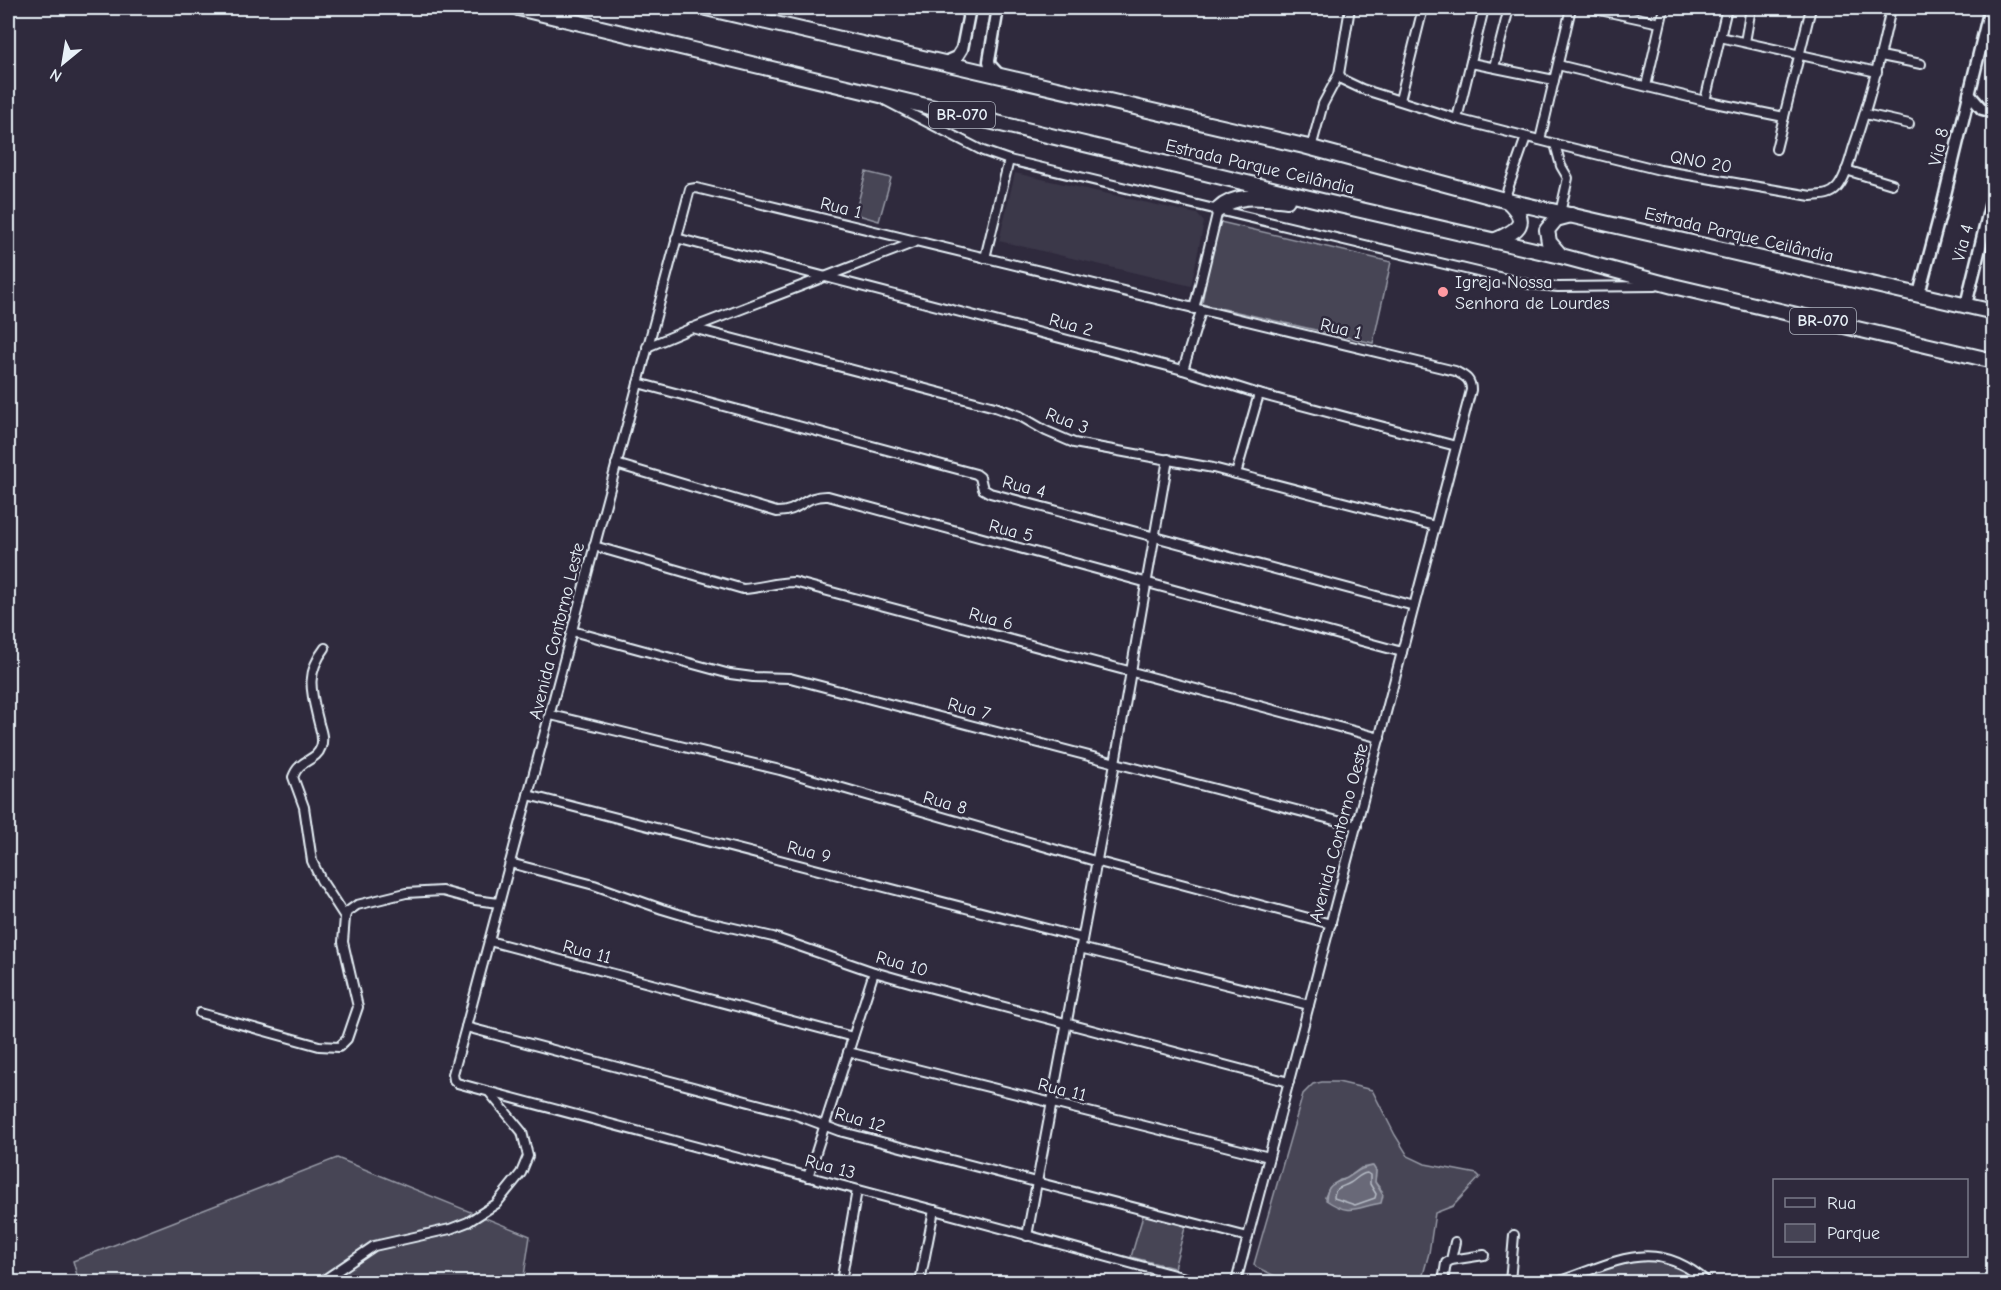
<svg xmlns="http://www.w3.org/2000/svg" width="2001" height="1290" font-family="'Comic Neue',sans-serif">
<style>
.built{fill:#3b3749}
.green{fill:#464455;stroke:#979aa6;stroke-width:1.5;fill-rule:evenodd}
.water{fill:#696978;stroke:#9c9fab;stroke-width:1.5}
.lines{fill:none;stroke-linecap:round;stroke-linejoin:round}
.shore{stroke:#b5bbc5;stroke-width:1.5}
.street-casing{stroke:#e8f1f8;stroke-width:12}
.secondary-casing{stroke:#e8f1f8;stroke-width:15}
.highway-casing{stroke:#e8f1f8;stroke-width:18}
.street{stroke:#2f2a3d;stroke-width:8}
.secondary{stroke:#2f2a3d;stroke-width:10}
.highway{stroke:#2f2a3d;stroke-width:14}
.poi-dot{fill:#ff9aa2;stroke:#2f2a3d;stroke-width:2}
.labels{text-anchor:middle;dominant-baseline:central;stroke-width:5;stroke-linejoin:round;paint-order:stroke}
.shield{fill:#2f2a3d;stroke:#b0b5c0;stroke-width:1.5}
.shield-label{font-size:16px;font-weight:bold;fill:#e8f1f8}
.street-label{font-size:18px;fill:#e8f1f8;stroke:#2f2a3d}
.poi-label{font-size:18px;fill:#e8f1f8;stroke:#2f2a3d;text-anchor:start}
</style>
<rect width="100%" height="100%" fill="#2f2a3d"/>
<filter id="ink" filterUnits="userSpaceOnUse"><feTurbulence type="fractalNoise" baseFrequency=".0167" numOctaves="2"/><feDisplacementMap in="SourceGraphic" scale="12" xChannelSelector="R" yChannelSelector="G"/><feConvolveMatrix kernelMatrix="1 2 1 2 8 2 1 2 1" color-interpolation-filters="sRGB"/></filter>
<g filter="url(#ink)">
<!-- built -->
<polygon class="built" points="1015,173 1197,214 1204,222 1191,286 999,241"/>
<!-- green -->
<g class="green">
<polygon points="866,172 891,178 879,221 855,214"/>
<polygon points="1216,221 1391,262 1373,343 1202,304"/>
<path d="M1322 1082H1338L1372 1090 1395 1135 1408 1156 1425 1164 1477 1174 1480 1177 1453 1206 1435 1213 1429 1253 1421 1282H1288L1256 1267 1254 1264 1303 1094 1313 1084ZM1372 1166 1376 1171 1375 1182 1382 1191 1325 1197 1329 1188 1340 1180 1346 1179 1361 1168Z"/>
<polygon points="337,1158 530,1236 523,1282 79,1282 73,1261"/>
<polygon points="1144,1212 1186,1224 1174,1268 1131,1257"/>
<polygon points="1661,1256 1707,1282 1557,1282 1626,1259"/>
</g>
<!-- water -->
<path class="water" d="M1373 1166 1376 1171 1375 1182 1383 1195 1381 1203C1356 1207 1351 1217 1326 1200 1327 1182 1336 1184 1347 1178 1359 1171 1358 1169 1373 1166Z"/>
<g class="lines">
<!-- shore -->
<path class="shore" d="M1367 1173 1370 1175V1184L1376 1194 1375 1198 1355 1205 1334 1198C1334 1186 1342 1188 1350 1183 1357 1179 1359 1174 1367 1173Z"/>
<defs>
<g id="street">
<polyline points="1590,8 1660,23"/>
<polyline points="1720,37 1877,72"/>
<polyline points="1745,42 1751,8"/>
<polyline points="1881,56 1921,64"/>
<polyline points="1471,63 1554,80"/>
<polyline points="1558,65 1705,101 1784,117"/>
<polyline points="1494,67 1509,8"/>
<path d="M1339 74 1343 80 1362 89 1457 119 1555 144 1660 170 1811 196C1820 195 1830 196 1837 188 1846 178 1850 159 1854 146 1870 100 1881 55 1891 8"/>
<polyline points="1646,86 1664,8"/>
<polyline points="1400,100 1423,8"/>
<polyline points="886,101 983,151 1009,160 1528,284 1558,287 1655,286"/>
<polyline points="1705,101 1727,8"/>
<polyline points="1865,114 1909,124"/>
<polyline points="1457,119 1484,8"/>
<polyline points="1540,140 1571,8"/>
<polyline points="1555,144 1561,166 1568,178 1560,213"/>
<polyline points="1311,148 1323,104 1339,74 1350,8"/>
<polyline points="1776,149 1811,8"/>
<polyline points="1846,170 1892,184"/>
<polyline points="1504,200 1526,137"/>
<polyline points="676,238 1183,370 1259,394 1456,446"/>
<polyline points="985,258 1009,160"/>
<polyline points="1194,309 1218,210"/>
<polyline points="692,328 995,407 1020,416 1046,431 1074,443 1213,468 1435,526"/>
<polyline points="647,347 692,328 913,243"/>
<polyline points="1183,370 1201,311"/>
<polyline points="638,383 976,474 980,477 983,489 990,493 1414,606"/>
<path d="M616 464 777 512C801 512 803 495 828 496L1402 652"/>
<polyline points="1236,474 1259,394"/>
<path d="M594 546 743 589C761 588 776 582 794 582L1380 738"/>
<polyline points="572,631 730,674 753,677 790,678 1357,826"/>
<path d="M325 648C304 675 312 694 319 724 321 731 324 739 321 747 316 762 300 758 293 777L304 807 312 861 321 880 345 917"/>
<polyline points="551,715 780,770 1095,861 1331,924"/>
<polyline points="528,795 1082,938"/>
<polyline points="510,863 594,885 662,909 695,919 773,937 874,972 913,983 1289,1082"/>
<polyline points="489,941 853,1037"/>
<polyline points="1080,948 1309,1005"/>
<polyline points="200,1013 319,1046 339,1047 347,1039 358,1007 343,942 345,917 347,912 357,905 406,893 442,891 475,900 499,903"/>
<polyline points="466,1027 791,1113 839,1131 1248,1237"/>
<polyline points="848,1052 1269,1157"/>
<polyline points="808,1177 874,972"/>
<polyline points="1027,1236 1115,763 1168,459"/>
<polyline points="1451,1260 1455,1242"/>
<polyline points="321,1282 374,1246 450,1229 468,1222 496,1204 521,1173 528,1156 522,1132 490,1093"/>
<polyline points="841,1282 857,1190"/>
<polyline points="920,1282 934,1210"/>
<path d="M1200 1282 934 1210 490 1092 457 1083 454 1080 453 1074 466 1027 690 189 696 188 1455 371C1464 376 1471 378 1471 390L1236 1282"/>
<polyline points="1443,1282 1446,1263 1451,1260 1484,1255"/>
<polyline points="1510,1282 1514,1235"/>
<path d="M1557 1282C1615 1263 1654 1235 1707 1282"/>
</g>
<g id="secondary">
<polyline points="998,8 989,61 990,65 1001,77"/>
<polyline points="943,63 957,57 962,49 970,8"/>
<polyline points="1969,94 1982,109 1994,112"/>
<polyline points="1919,294 1941,211 1990,8"/>
<polyline points="1966,305 1994,190"/>
</g>
<g id="highway">
<polyline points="518,8 1326,202 1561,256 1673,286 1994,361"/>
<polyline points="706,8 1304,146 1508,201 1994,312"/>
<path d="M1218 210C1236 192 1265 198 1287 200"/>
<path d="M1496 240C1519 230 1530 223 1508 201"/>
<polyline points="1561,256 1549,242 1547,230 1556,219 1571,215"/>
</g>
</defs>
<!-- street casing -->
<use href="#street" class="street-casing"/>
<!-- secondary casing -->
<use href="#secondary" class="secondary-casing"/>
<!-- highway casing -->
<use href="#highway" class="highway-casing"/>
<!-- street -->
<use href="#street" class="street"/>
<!-- secondary -->
<use href="#secondary" class="secondary"/>
<!-- highway -->
<use href="#highway" class="highway"/>
</g>
</g>
<!-- markers -->
<circle class="poi-dot" cx="1443" cy="292" r="6"/>
<g class="labels">
<!-- shield labels -->
<g class="shield">
<rect x="929" y="102" width="66" height="26" rx="4.5"/>
<rect x="1790" y="308" width="66" height="26" rx="4.5"/>
</g>
<g class="shield-label">
<text x="962" y="115">BR-070</text>
<text x="1823" y="321">BR-070</text>
</g>
<!-- street labels -->
<g class="street-label">
<text transform="translate(1939 147) rotate(-77)">Via 8</text>
<text transform="translate(1701 162) rotate(10)">QNO 20</text>
<text transform="translate(1260 167) rotate(13)">Estrada Parque Ceilândia</text>
<text transform="translate(841 208) rotate(14)">Rua 1</text>
<text transform="translate(1739 235) rotate(13)">Estrada Parque Ceilândia</text>
<text transform="translate(1963 243) rotate(-75)">Via 4</text>
<text transform="translate(1071 325) rotate(15)">Rua 2</text>
<text transform="translate(1341 329) rotate(13)">Rua 1</text>
<text transform="translate(1067 421) rotate(21)">Rua 3</text>
<text transform="translate(1024 487) rotate(15)">Rua 4</text>
<text transform="translate(1011 531) rotate(15)">Rua 5</text>
<text transform="translate(991 619) rotate(15)">Rua 6</text>
<text transform="translate(557 631) rotate(-76)">Avenida Contorno Leste</text>
<text transform="translate(969 709) rotate(15)">Rua 7</text>
<text transform="translate(945 803) rotate(16)">Rua 8</text>
<text transform="translate(1339 833) rotate(-75)">Avenida Contorno Oeste</text>
<text transform="translate(809 852) rotate(14)">Rua 9</text>
<text transform="translate(587 952) rotate(15)">Rua 11</text>
<text transform="translate(902 964) rotate(16)">Rua 10</text>
<text transform="translate(1062 1090) rotate(14)">Rua 11</text>
<text transform="translate(860 1120) rotate(16)">Rua 12</text>
<text transform="translate(830 1167) rotate(15)">Rua 13</text>
</g>
<!-- poi labels -->
<g class="poi-label">
<text x="1455" y="282">Igreja Nossa<tspan x="1455" dy="21">Senhora de Lourdes</tspan></text>
</g>
</g>
<!-- margin -->
<rect width="2001" height="1290" fill="none" stroke="#2f2a3d" stroke-width="30"/>
<rect x="15" y="15" width="1971" height="1260" fill="none" stroke="#e8f1f8" stroke-width="2" filter="url(#ink)"/>
<!-- legend -->
<rect x="1773" y="1179" width="195" height="78" fill="#2f2a3d" stroke="#797a88" stroke-width="1.5"/>
<rect x="1785" y="1198" width="30" height="9" fill="#2f2a3d" stroke="#797a88" stroke-width="1.5"/>
<text x="1827" y="1209" font-size="18" fill="#e8f1f8">Rua</text>
<rect x="1785" y="1224" width="30" height="18" fill="#464455" stroke="#797a88" stroke-width="1.5"/>
<text x="1827" y="1239" font-size="18" fill="#e8f1f8">Parque</text>
<!-- north arrow -->
<g transform="translate(63 63) rotate(210)" stroke="#2f2a3d" stroke-width="4.5" paint-order="stroke">
<path d="M0-4.5L10 22L0 15L-10 22Z" fill="#e8f1f8"/>
<text y="-9" font-size="16" font-weight="bold" text-anchor="middle" fill="#e8f1f8">N</text>
</g>
</svg>
